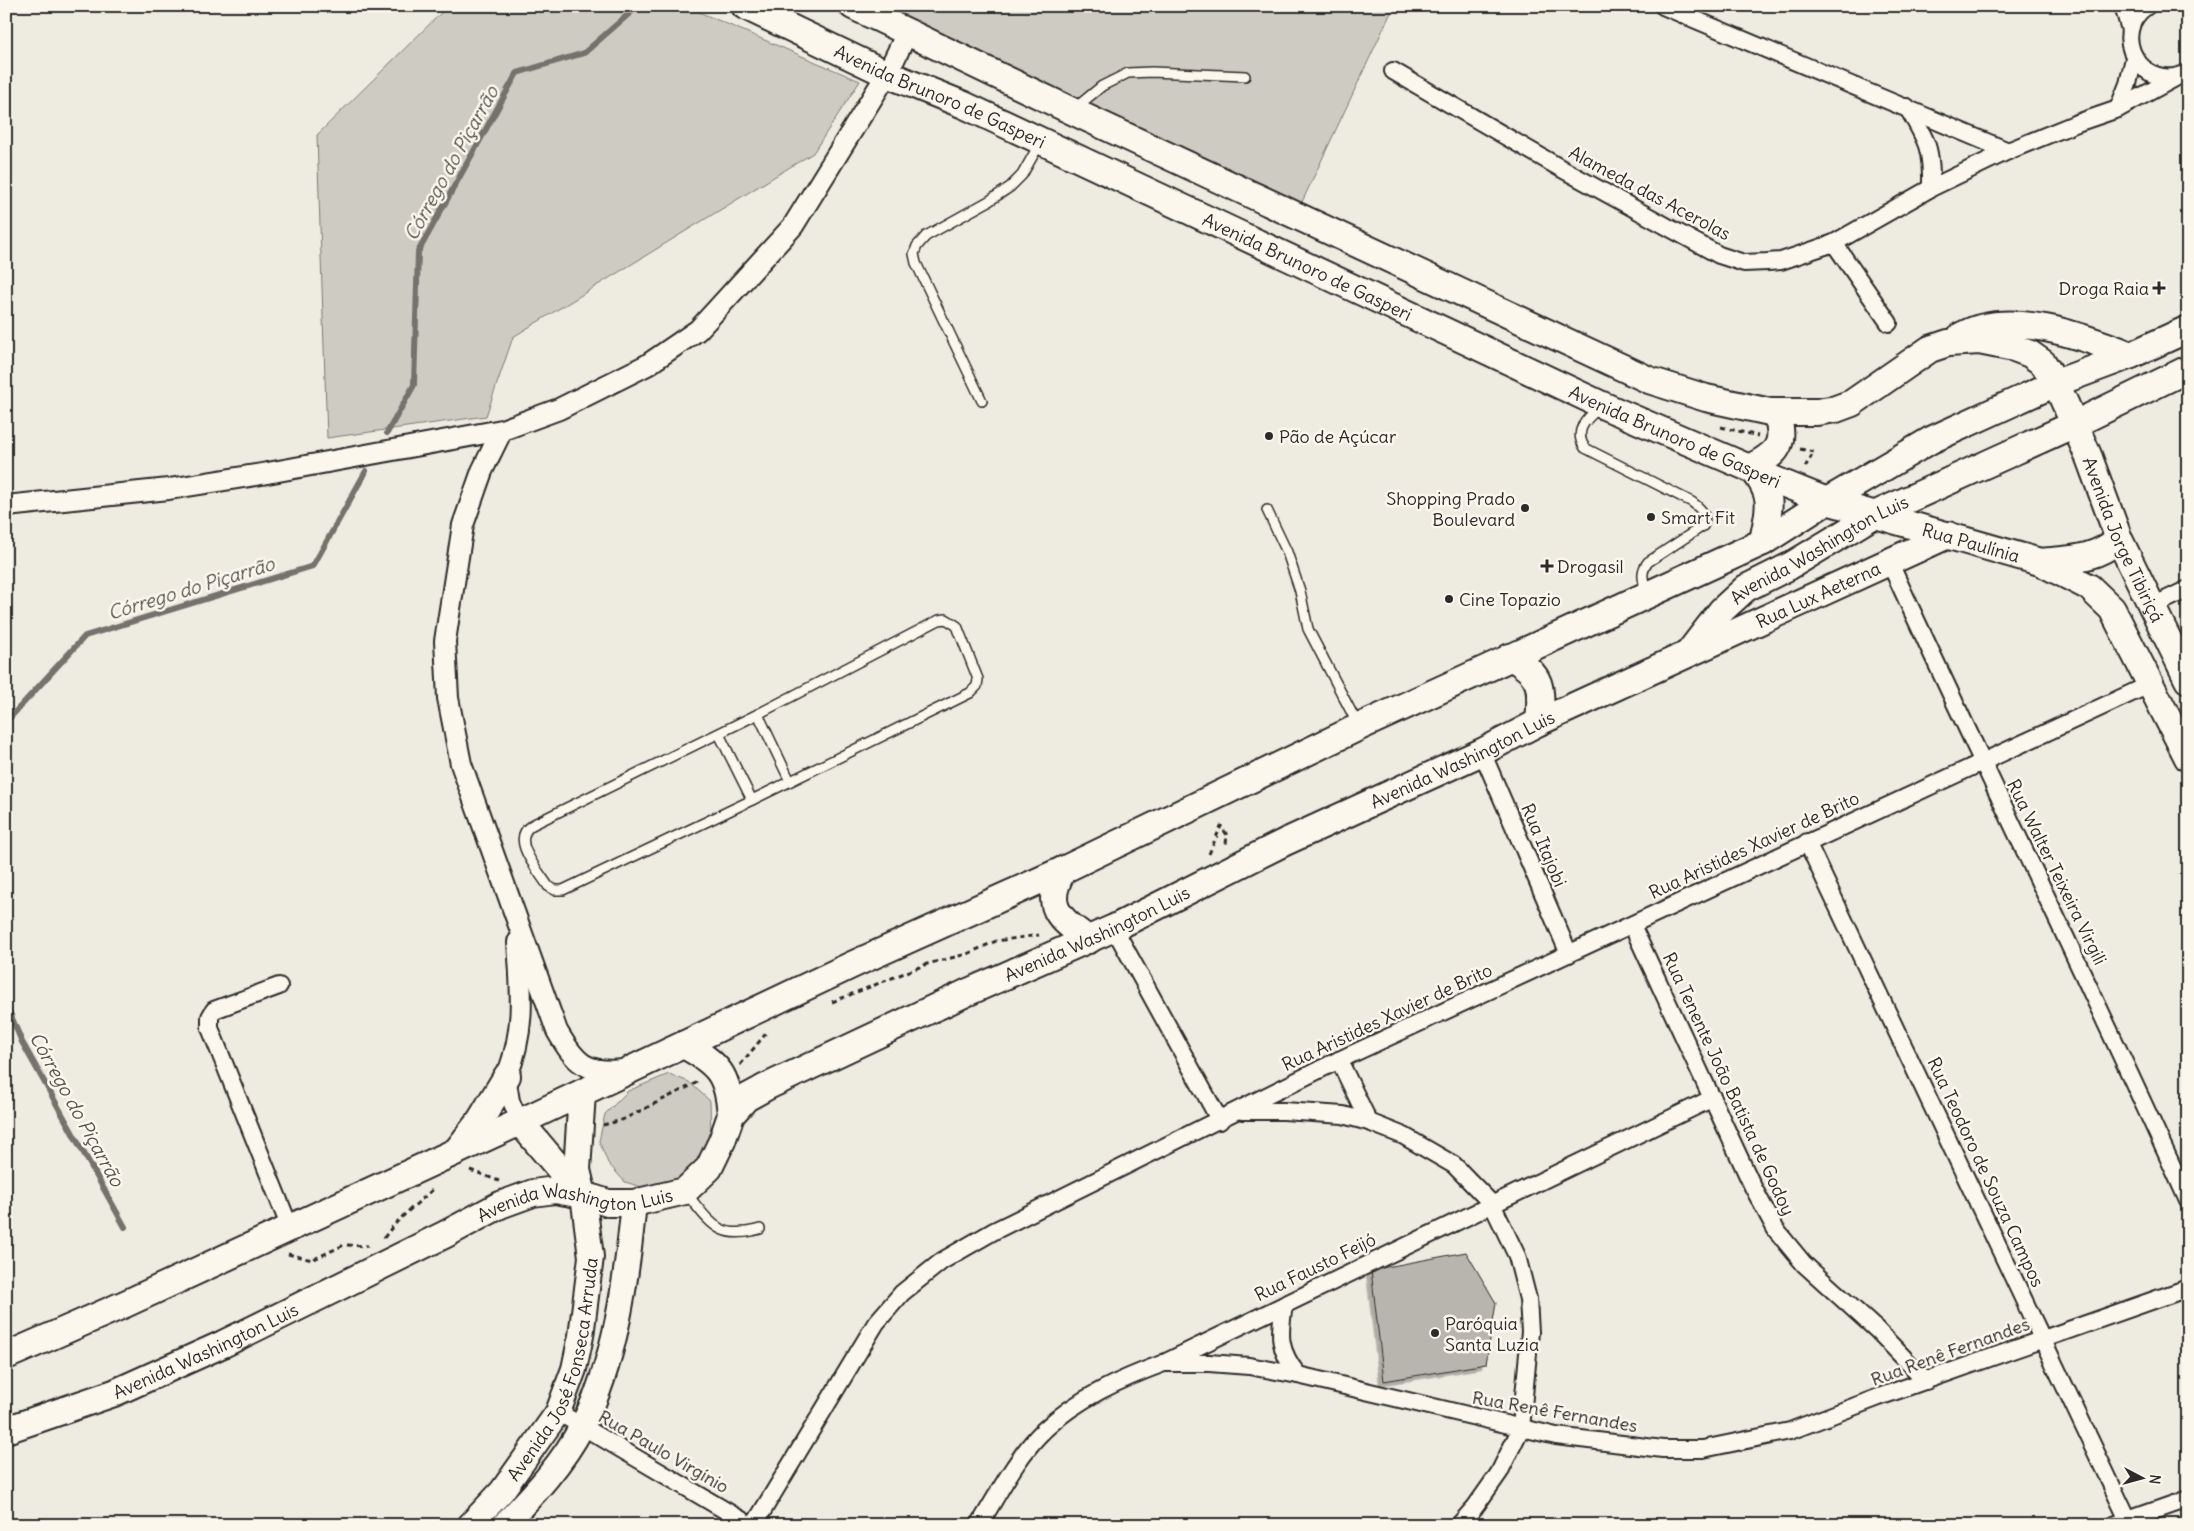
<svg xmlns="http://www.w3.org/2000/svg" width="2194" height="1531" font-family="Delius,sans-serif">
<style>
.green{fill:#cecbc2;stroke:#7c7b76}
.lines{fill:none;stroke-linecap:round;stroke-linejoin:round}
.stream{stroke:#74726e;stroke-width:6}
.building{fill:#b8b5ae;stroke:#2b2b2b;filter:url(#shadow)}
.service-casing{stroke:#2b2b2b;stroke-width:12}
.minor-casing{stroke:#2b2b2b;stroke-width:20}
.tertiary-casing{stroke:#2b2b2b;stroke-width:24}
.secondary-casing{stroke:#2b2b2b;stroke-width:28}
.primary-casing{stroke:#2b2b2b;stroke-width:30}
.path{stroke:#2b2b2b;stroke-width:3;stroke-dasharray:5 4;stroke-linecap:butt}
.service{stroke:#fbf7ec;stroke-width:9}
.minor{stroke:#fbf7ec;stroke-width:16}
.tertiary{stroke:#fbf7ec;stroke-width:20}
.secondary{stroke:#fbf7ec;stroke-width:24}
.primary{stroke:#fbf7ec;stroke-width:26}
.poi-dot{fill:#2b2b2b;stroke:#fbf7ec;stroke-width:2}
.labels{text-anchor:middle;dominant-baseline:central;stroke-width:5;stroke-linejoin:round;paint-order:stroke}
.street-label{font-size:18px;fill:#2b2b2b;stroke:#fbf7ec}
.poi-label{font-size:18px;fill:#2b2b2b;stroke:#fbf7ec;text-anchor:start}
.water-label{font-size:19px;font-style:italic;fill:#555552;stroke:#fbf7ec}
</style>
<defs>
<filter id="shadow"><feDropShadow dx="-4.5" dy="4.5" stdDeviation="0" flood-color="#0004"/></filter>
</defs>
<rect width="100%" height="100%" fill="#eeebe0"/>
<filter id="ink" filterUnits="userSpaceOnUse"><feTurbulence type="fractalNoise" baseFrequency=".02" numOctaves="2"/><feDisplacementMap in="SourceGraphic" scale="10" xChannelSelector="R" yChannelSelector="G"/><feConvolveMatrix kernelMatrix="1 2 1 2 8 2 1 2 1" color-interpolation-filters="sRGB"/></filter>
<g filter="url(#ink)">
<!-- green -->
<g class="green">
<polygon points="448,6 685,6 860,81 813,153 513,337 486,416 327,438 317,135"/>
<polygon points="878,6 1394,6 1301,204"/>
<polygon points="669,1074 689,1082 710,1101 711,1136 694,1169 669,1184 645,1188 625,1182 608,1163 599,1141 605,1114 628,1091"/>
</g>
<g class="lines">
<!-- stream -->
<g class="stream">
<polyline points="387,433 414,385 418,252 517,73 584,53 638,6"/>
<polyline points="6,722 85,636 313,566 366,471"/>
<polyline points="6,1004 22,1042 125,1227"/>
</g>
</g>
<!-- building -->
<polygon class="building" points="1466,1252 1496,1303 1486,1364 1384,1381 1371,1270"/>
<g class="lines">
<defs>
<g id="service">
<polyline points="1074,109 1102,86 1128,73 1152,72 1245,76"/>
<polyline points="982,401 916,263 914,254 917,246 926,236 989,201 1010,187 1022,175 1040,143"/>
<path d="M1599 408C1586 419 1573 431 1585 448L1692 502C1701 509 1708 515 1703 526L1648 562C1640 572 1643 579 1646 592"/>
<polyline points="1267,510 1287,552 1300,591 1308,629 1358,725"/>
<polyline points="719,734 752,800 970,693 977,686 978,679 957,626 946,619 939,620 758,714"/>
<path d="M752 800 563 890H555L548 886C538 870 509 839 532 825L758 714 790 781"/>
<path d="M686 1193C711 1223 718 1241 760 1229"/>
</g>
<g id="minor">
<polyline points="1663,6 2008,151"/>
<polyline points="2123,6 2130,30"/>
<path d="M2147 6C2106 33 2143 96 2188 72"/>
<polyline points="1393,71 1562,169 1719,255 1744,263 1767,262 1781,261 1834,243 1931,188 2008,151 2077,123 2118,109 2177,77"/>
<path d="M1907 107C1927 141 1932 148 1931 188"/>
<polyline points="2118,109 2128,84 2134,58"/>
<polyline points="1834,243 1889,323"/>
<path d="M1889 561C1987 775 2091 986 2188 1201"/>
<polyline points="2153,606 2188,589"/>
<polyline points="1482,752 1569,954"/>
<polyline points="1807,842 2128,1520"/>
<polyline points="1632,925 1753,1187 1776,1230 1804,1264 1877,1330 1926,1381"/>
<polyline points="1114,928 1220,1121"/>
<polyline points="279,986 214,1010 210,1017 210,1028 290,1228"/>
<polyline points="1339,1060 1369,1122"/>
<polyline points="507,1076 511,1101 520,1122"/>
<polyline points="1242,1111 1284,1111 1343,1115 1369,1122 1404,1136 1454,1165 1492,1204 1517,1256 1528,1299 1530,1332 1521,1428 1499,1473 1475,1507 1459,1525"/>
<path d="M1284 1305C1279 1335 1278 1350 1298 1375"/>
<polyline points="1164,1363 1209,1363 1249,1366 1298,1375 1556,1436 1663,1449 1703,1449 1790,1431 1879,1397 2188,1288"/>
<polyline points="558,1412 750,1525"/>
<polyline points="754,1525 876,1323 902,1293 942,1261 994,1231 1339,1060 2151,684"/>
<path d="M979 1525C999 1493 1017 1456 1044 1430 1078 1398 1121 1379 1164 1363L1713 1098"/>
<polyline points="2114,1525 2188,1499"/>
</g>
<g id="tertiary">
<path d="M502 430 482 471 463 525 445 641 448 698 461 764 557 1031C576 1064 586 1074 625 1070"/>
<polyline points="6,506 169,489 262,474 502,430 559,409 647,365 698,330 793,226 887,74 907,33"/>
<path d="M507 1076C526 1028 521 991 518 942"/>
</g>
<g id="secondary">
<path id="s1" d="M470 1525 502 1491 558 1412 574 1369 581 1336 591 1257 583 1195"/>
<path d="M504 1525C533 1495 563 1463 582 1426 616 1364 627 1274 634 1203"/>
</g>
<g id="primary">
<path id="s2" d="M745 6 887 74 964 105 1041 141 1602 405 1749 468 1755 472 1827 501 2040 562 2089 587 2112 609 2188 758"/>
<path id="s3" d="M853 6 1072 111 1649 380 1706 398 1770 412H1817L1836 409 1852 403 1930 349 1948 343 1979 341 2014 348 2030 354 2043 363 2056 383 2088 455 2119 539 2188 680"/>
<path d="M1961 336C2008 308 2085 337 2131 355"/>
<path d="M1749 468C1775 455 1787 446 1777 416L1770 412"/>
<path d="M1755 472C1776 500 1768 510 1763 542"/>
<path d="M2040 562C2072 559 2094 560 2119 539"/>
<path id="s4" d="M1691 650 1722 610 1746 588 1790 566 1874 515 2075 424 2188 369"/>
<path d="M1510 657C1543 674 1542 688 1539 722"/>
<path d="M1063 870C1042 907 1060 919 1089 940"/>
<path d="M684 1045C719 1064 728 1075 731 1115"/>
<polyline points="582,1093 577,1170 583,1195"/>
<polyline points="520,1122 580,1193"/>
<polyline points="459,1148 481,1119 507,1076"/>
<polyline points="6,1356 125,1304 520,1122 854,964 1063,870 1359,727 1763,542 1827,501 1931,440 2056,383 2131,355 2188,329"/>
<path id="s5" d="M6 1430 114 1393 223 1344 446 1234 500 1205 533 1193 555 1190 583 1195 608 1203H634L685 1191 709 1168 722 1141 731 1115 746 1098 766 1087 966 993 1114 928 1285 842 1482 752 1539 722 1948 535"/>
</g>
</defs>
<!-- service casing -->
<use href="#service" class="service-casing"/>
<!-- minor casing -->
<use href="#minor" class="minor-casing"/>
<!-- tertiary casing -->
<use href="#tertiary" class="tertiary-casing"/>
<!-- secondary casing -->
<use href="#secondary" class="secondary-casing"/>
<!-- primary casing -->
<use href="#primary" class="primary-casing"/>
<!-- path -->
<g class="path">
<polyline points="1721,427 1758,436"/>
<polyline points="1800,449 1814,452 1805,467"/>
<polyline points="1209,854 1221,826 1227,835 1226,844"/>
<polyline points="832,1002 927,964 967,954 996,941 1039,935"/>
<polyline points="740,1065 768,1031"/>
<polyline points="603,1125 622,1120 700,1081"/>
<polyline points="470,1170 499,1181"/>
<path d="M384 1238C397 1218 418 1204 434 1188"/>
<polyline points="288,1254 312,1260 344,1245 368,1246"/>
</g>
<!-- service -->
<use href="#service" class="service"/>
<!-- minor -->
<use href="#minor" class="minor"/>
<!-- tertiary -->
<use href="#tertiary" class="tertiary"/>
<!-- secondary -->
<use href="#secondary" class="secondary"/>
<!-- primary -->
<use href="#primary" class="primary"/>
</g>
</g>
<!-- markers -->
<g class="poi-dot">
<path d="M2156.5 280.5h5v5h5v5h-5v5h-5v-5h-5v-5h5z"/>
<circle cx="1269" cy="436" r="5"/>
<circle cx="1525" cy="508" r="5"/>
<circle cx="1651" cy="517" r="5"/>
<path d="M1544.5 558.5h5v5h5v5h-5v5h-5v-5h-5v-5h5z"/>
<circle cx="1449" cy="599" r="5"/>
<circle cx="1435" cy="1333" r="5"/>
</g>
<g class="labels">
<!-- street labels -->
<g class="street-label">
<text stroke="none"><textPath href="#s2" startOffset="215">Avenida Brunoro de Gasperi</textPath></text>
<text transform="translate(1650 193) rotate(28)">Alameda das Acerolas</text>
<text stroke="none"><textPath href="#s2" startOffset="620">Avenida Brunoro de Gasperi</textPath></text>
<text stroke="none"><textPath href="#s2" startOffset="1025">Avenida Brunoro de Gasperi</textPath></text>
<text stroke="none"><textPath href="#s3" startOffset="1496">Avenida Jorge Tibiriçá</textPath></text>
<text stroke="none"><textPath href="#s2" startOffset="1340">Rua Paulínia</textPath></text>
<text stroke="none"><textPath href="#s4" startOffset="166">Avenida Washington Luis</textPath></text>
<text stroke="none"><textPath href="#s5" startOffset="2032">Rua Lux Aeterna</textPath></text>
<text stroke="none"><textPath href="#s5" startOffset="1640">Avenida Washington Luis</textPath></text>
<text transform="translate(1544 845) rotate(67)">Rua Itajobi</text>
<text transform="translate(1754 845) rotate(-25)">Rua Aristides Xavier de Brito</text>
<text transform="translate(2057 872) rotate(64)">Rua Walter Teixeira Virgili</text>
<text stroke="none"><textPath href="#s5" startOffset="1235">Avenida Washington Luis</textPath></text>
<text transform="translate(1387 1017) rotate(-25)">Rua Aristides Xavier de Brito</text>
<text transform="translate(1729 1084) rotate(65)">Rua Tenente João Batista de Godoy</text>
<text transform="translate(1986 1172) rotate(65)">Rua Teodoro de Souza Campos</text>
<text stroke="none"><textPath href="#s5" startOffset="620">Avenida Washington Luis</textPath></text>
<text transform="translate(1315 1267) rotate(-26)">Rua Fausto Feijó</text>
<text stroke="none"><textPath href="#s5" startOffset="215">Avenida Washington Luis</textPath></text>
<text transform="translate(1950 1351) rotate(-20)">Rua Renê Fernandes</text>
<text stroke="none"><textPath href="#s1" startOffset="182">Avenida José Fonseca Arruda</textPath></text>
<text transform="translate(1555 1411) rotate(10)">Rua Renê Fernandes</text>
<text transform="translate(664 1451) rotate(30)">Rua Paulo Virgínio</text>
</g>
<!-- poi labels -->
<g class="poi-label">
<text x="2149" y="288" text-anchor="end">Droga Raia</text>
<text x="1279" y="436">Pão de Açúcar</text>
<text x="1515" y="498" text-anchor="end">Shopping Prado<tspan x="1515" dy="21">Boulevard</tspan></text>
<text x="1661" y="517">Smart Fit</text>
<text x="1557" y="566">Drogasil</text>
<text x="1459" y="599">Cine Topazio</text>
<text x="1445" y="1323">Paróquia<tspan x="1445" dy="21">Santa Luzia</tspan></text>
</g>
<!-- water labels -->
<g class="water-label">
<text transform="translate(451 163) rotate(-61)">Córrego do Piçarrão</text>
<text transform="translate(191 588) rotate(-17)">Córrego do Piçarrão</text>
<text transform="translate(77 1109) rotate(61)">Córrego do Piçarrão</text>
</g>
</g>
<!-- margin -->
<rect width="2194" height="1531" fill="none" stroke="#fbf7ec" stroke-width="25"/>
<rect x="12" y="12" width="2169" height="1506" fill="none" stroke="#2b2b2b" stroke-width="2" filter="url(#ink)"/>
<!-- north arrow -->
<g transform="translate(2142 1478) rotate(96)" stroke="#fbf7ec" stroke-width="4" paint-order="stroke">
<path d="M0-4L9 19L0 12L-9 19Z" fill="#2b2b2b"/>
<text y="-8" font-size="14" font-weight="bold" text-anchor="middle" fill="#2b2b2b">N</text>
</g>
</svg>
